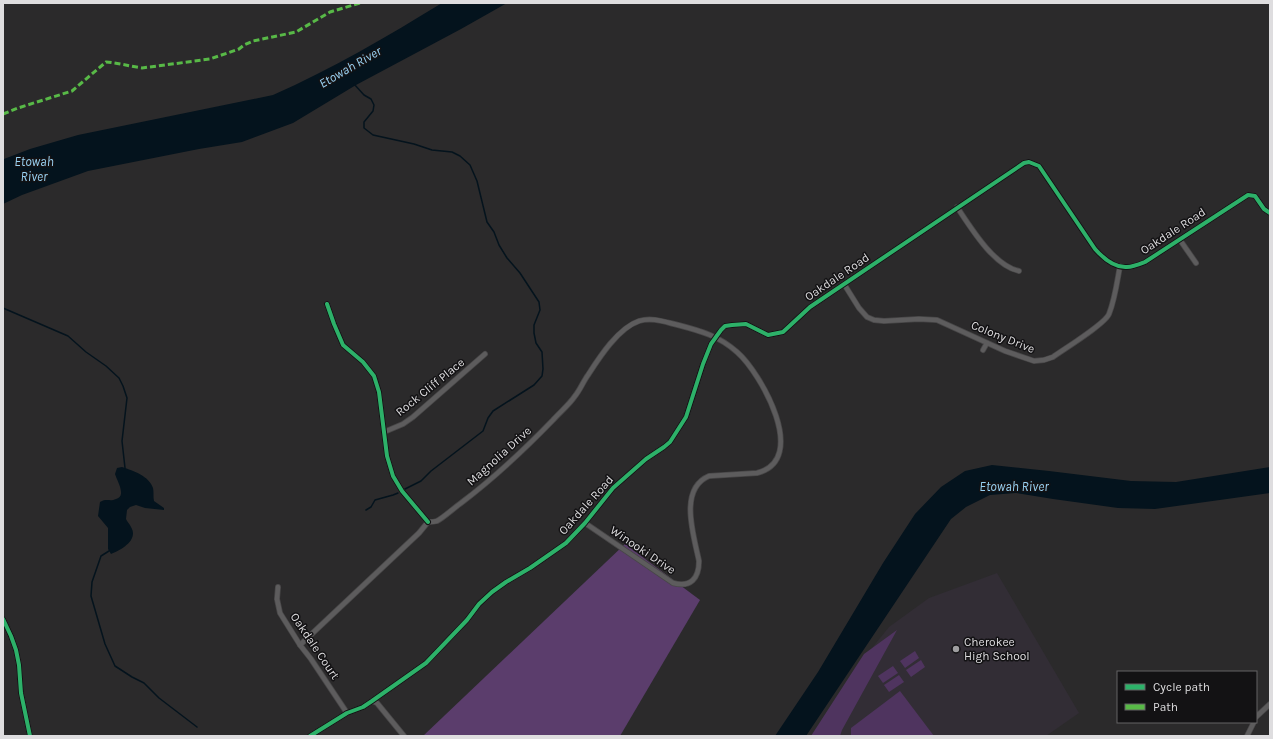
<svg xmlns="http://www.w3.org/2000/svg" width="1273" height="739" font-family="Karla,sans-serif">
<style>
.built{fill:#322d35}
.green{fill:#4f345f}
.forest{fill:#5b3d6c}
.water{fill:#04131d}
.lines{fill:none;stroke-linecap:round;stroke-linejoin:round}
.stream{stroke:#04131d;stroke-width:1.5}
.street-casing{stroke:#484748;stroke-width:6}
.street{stroke:#5d5c5d;stroke-width:4.5}
.quiet{stroke:#58b947;stroke-width:3;stroke-dasharray:6 3;stroke-linecap:butt}
.cycleway-casing{stroke:#131214;stroke-width:6}
.cycleway{stroke:#2db169;stroke-width:4}
.poi-dot{fill:#9f9ea0;stroke:#131214;stroke-width:1.5}
.labels{text-anchor:middle;dominant-baseline:central;stroke-width:3;stroke-linejoin:round;paint-order:stroke}
.street-label{font-size:12px;fill:#dedddf;stroke:#131214}
.poi-label{font-size:12px;fill:#dedddf;stroke:#131214;text-anchor:start}
.water-label{font-size:13px;font-style:italic;fill:#99d2f3;stroke:#131214}
</style>
<rect width="100%" height="100%" fill="#2b2a2b"/>
<!-- built -->
<polygon class="built" points="997,573 1079,713 1046,736 827,736 864,658 889,627 929,598"/>
<!-- green -->
<g class="green">
<polygon points="897,630 842,730 840,736 811,736 864,654"/>
<polygon points="915,651 919,658 905,668 900,661"/>
<polygon points="921,660 925,667 911,677 906,670"/>
<polygon points="893,666 898,673 883,683 878,676"/>
<polygon points="899,675 904,682 889,692 884,685"/>
<polygon points="900,691 934,736 851,736 851,728"/>
</g>
<!-- forest -->
<polygon class="forest" points="625,544 700,600 620,736 423,736"/>
<!-- water -->
<g class="water">
<path d="M442 3H507L461 29 356 85 293 123 242 142 199 149 88 171 22 195 3 204V160L4 159 30 149 78 135 273 95C332 69 388 36 442 3Z"/>
<polygon points="992,465 1049,471 1131,481 1176,482 1270,467 1270,493 1155,509 1118,508 1053,499 1016,493 990,495 966,507 951,519 806,736 775,736 818,672 883,563 915,514 941,487 965,471"/>
<path d="M122 467C134 471 149 476 153 488 154 493 153 497 154 501L164 508V510L145 508 136 505 130 507 127 510 126 519C127 522 130 524 131 527 139 540 121 550 111 554L108 549V528L98 516 100 502C107 498 110 502 116 499 127 496 117 481 115 474L117 468Z"/>
</g>
<g class="lines">
<!-- stream -->
<g class="stream">
<polyline points="354,84 364,95 371,99 374,105 373,111 364,122 364,128 373,135 414,144 432,150 452,152 460,156 470,165 477,181 487,222 494,232 499,245 507,258 520,273 539,302 540,310 534,325 534,333 536,343 542,352 543,369 542,376 534,385 493,411 488,418 483,431 431,471 421,481 405,489"/>
<polyline points="3,308 68,336 86,352 106,366 119,378 123,386 127,398 122,441 125,468"/>
<polyline points="366,510 371,507 375,500 393,495 398,493"/>
<polyline points="109,551 101,556 92,582 91,596 105,644 115,666 132,677 144,683 159,698 197,727"/>
</g>
<defs>
<g id="street">
<path d="M957 207C971 228 994 266 1019 271"/>
<polyline points="1180,240 1196,263"/>
<path d="M844 284 859 308 867 317 874 320 884 321 919 319 937 320 1005 351 1034 361 1044 360 1053 357C1064 349 1105 324 1109 314 1115 299 1117 282 1120 266"/>
<polyline points="327,304 334,324 343,345 363,362 374,376 379,392 387,456 393,476 402,491 428,522"/>
<polyline points="983,350 987,343"/>
<polyline points="384,432 403,424 413,417 485,354"/>
<polyline points="278,587 277,599 280,613 300,645 311,659 347,713"/>
<polyline points="3,619 11,636 16,650 19,665 21,693 30,736"/>
<path d="M300 645 419 533 428 522C430 522 434 522 437 521 443 518 454 508 461 503 494 478 524 450 553 420 560 412 569 405 575 396 580 390 583 382 588 375 599 358 618 328 639 321 652 317 665 322 678 325 701 331 719 336 737 352 761 373 810 460 757 473L709 476C678 489 694 536 699 561 699 578 691 588 673 583L585 523"/>
<polyline points="372,701 377,703 404,736"/>
<polyline points="1256,717 1270,704"/>
<path d="M310 736 347 713 363 707 372 701 426 663 467 620 479 604 492 592 506 582 530 568 566 543 585 523 613 488 646 459 664 447 670 442 686 417 703 364 711 344 721 330 725 326 732 325 746 324 768 335 783 332 810 307 1024 163 1029 162 1039 166 1095 249C1103 258 1114 268 1127 267 1133 267 1140 264 1145 262L1248 195 1255 196 1264 209 1270 213"/>
<polyline points="1247,736 1254,722"/>
</g>
</defs>
<!-- street casing -->
<use href="#street" class="street-casing"/>
<!-- street -->
<use href="#street" class="street"/>
<!-- quiet -->
<path class="quiet" d="M3 114 18 108 72 91 106 62C118 63 129 66 142 68L210 59 239 49 244 45 253 41 296 32 330 12 360 3"/>
<defs>
<g id="cycleway">
<polyline points="327,304 334,324 343,345 363,362 374,376 379,392 387,456 393,476 402,491 428,522"/>
<polyline points="3,619 11,636 16,650 19,665 21,693 30,736"/>
<path d="M310 736 347 713 363 707 372 701 426 663 467 620 479 604 492 592 506 582 530 568 566 543 585 523 613 488 646 459 664 447 670 442 686 417 703 364 711 344 721 330 725 326 732 325 746 324 768 335 783 332 810 307 1024 163 1029 162 1039 166 1095 249C1103 258 1114 268 1127 267 1133 267 1140 264 1145 262L1248 195 1255 196 1264 209 1270 213"/>
</g>
</defs>
<!-- cycleway casing -->
<use href="#cycleway" class="cycleway-casing"/>
<!-- cycleway -->
<use href="#cycleway" class="cycleway"/>
</g>
<!-- markers -->
<circle class="poi-dot" cx="956" cy="649" r="4"/>
<g class="labels">
<!-- street labels -->
<g class="street-label">
<text transform="translate(1173 231) rotate(-33)">Oakdale Road</text>
<text transform="translate(837 277) rotate(-34)">Oakdale Road</text>
<text transform="translate(1003 337) rotate(22)">Colony Drive</text>
<text transform="translate(430 387) rotate(-39)">Rock Cliff Place</text>
<text transform="translate(499 456) rotate(-42)">Magnolia Drive</text>
<text transform="translate(586 505) rotate(-48)">Oakdale Road</text>
<text transform="translate(643 550) rotate(34)">Winooki Drive</text>
<text transform="translate(315 646) rotate(56)">Oakdale Court</text>
</g>
<!-- poi labels -->
<g class="poi-label">
<text x="964" y="642">Cherokee<tspan x="964" dy="14">High School</tspan></text>
</g>
<!-- water labels -->
<g class="water-label">
<text transform="translate(350 67) rotate(-30)">Etowah River</text>
<text x="34" y="161">Etowah<tspan x="34" dy="15">River</tspan></text>
<text x="1014" y="486">Etowah River</text>
</g>
</g>
<!-- border -->
<rect width="1273" height="739" fill="none" stroke="#dedddf" stroke-width="8"/>
<!-- legend -->
<rect x="1117" y="671" width="140" height="52" fill="#131214" stroke="#646365"/>
<rect x="1125" y="684" width="20" height="6" fill="#2db169" stroke="#646365"/>
<text x="1153" y="691" font-size="12" fill="#dedddf">Cycle path</text>
<rect x="1125" y="704" width="20" height="6" fill="#58b947" stroke="#646365"/>
<text x="1153" y="711" font-size="12" fill="#dedddf">Path</text>
</svg>
